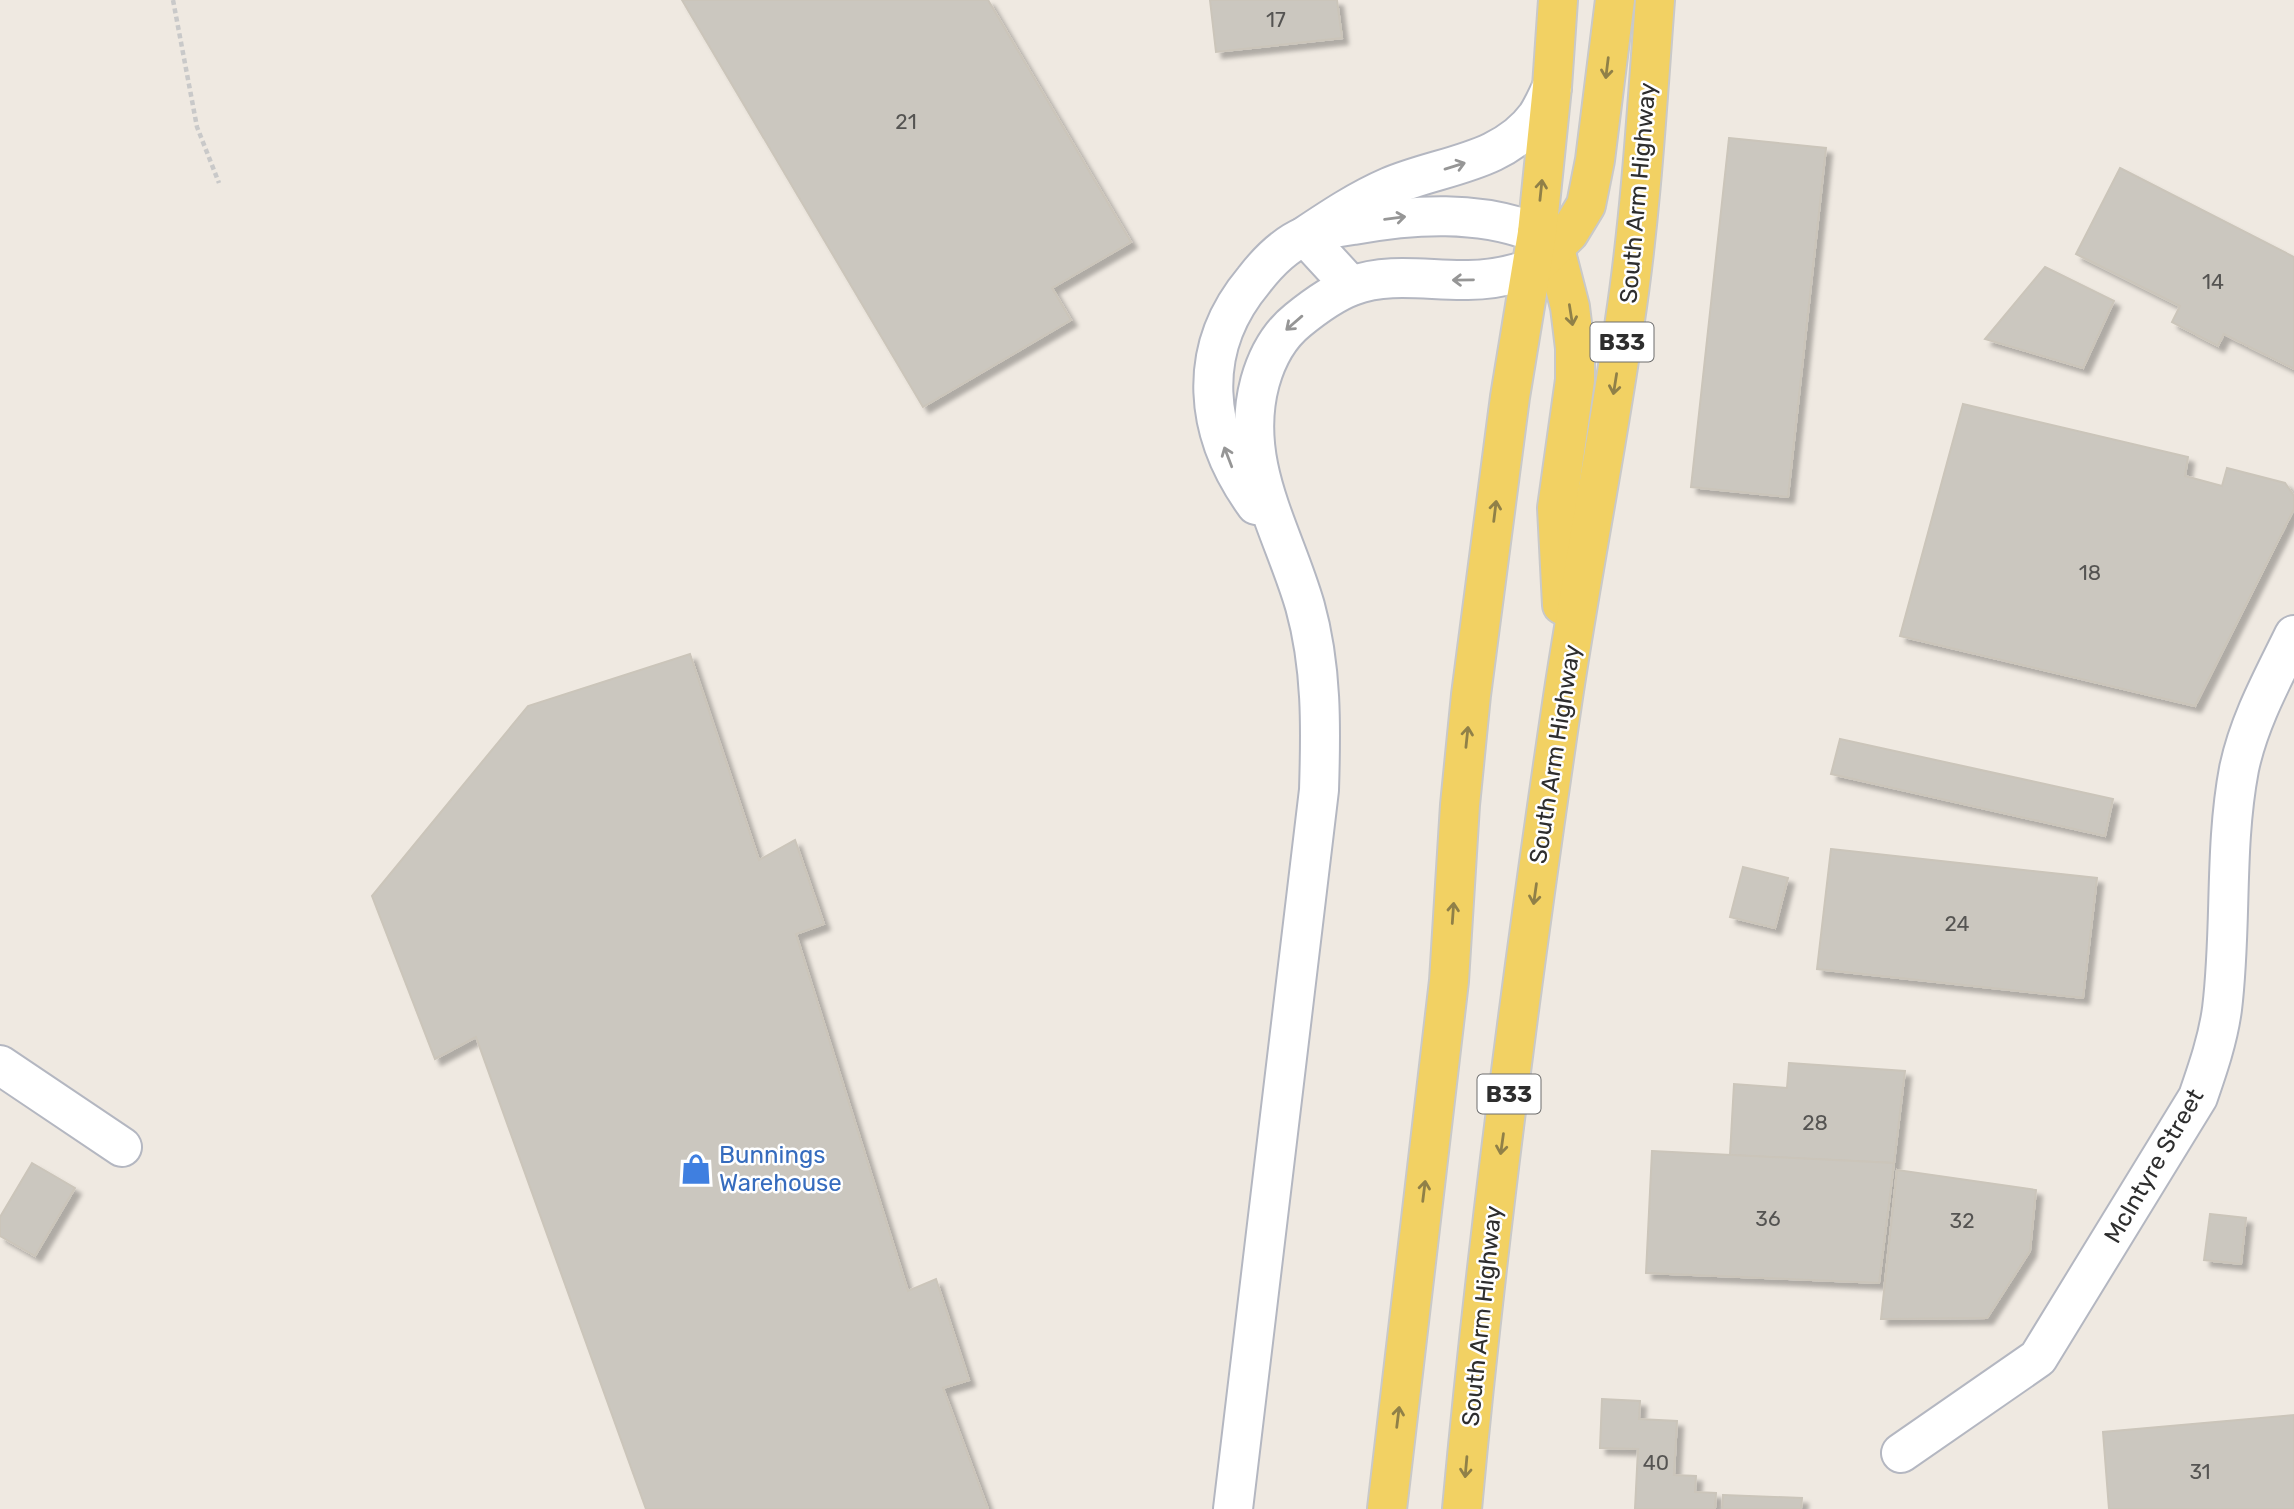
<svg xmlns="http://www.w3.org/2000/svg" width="2294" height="1509" font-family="Rubik,sans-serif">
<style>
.building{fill:#cbc7bf;stroke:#cbc5ba;stroke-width:2;filter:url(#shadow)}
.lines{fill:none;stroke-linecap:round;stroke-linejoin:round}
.minor-casing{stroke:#b4b7c1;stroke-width:42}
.major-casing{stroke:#c9c9c9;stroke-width:42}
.path{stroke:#c9c9c9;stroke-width:4.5;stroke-dasharray:5 3.5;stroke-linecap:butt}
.minor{stroke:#fff;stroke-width:38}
.major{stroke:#f2d163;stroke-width:38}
.oneway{stroke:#908048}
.oneway2{stroke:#969696}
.labels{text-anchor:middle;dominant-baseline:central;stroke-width:5;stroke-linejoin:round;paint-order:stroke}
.number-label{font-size:21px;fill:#555452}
.shield{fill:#fff;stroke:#6d6d6d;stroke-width:2}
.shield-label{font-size:23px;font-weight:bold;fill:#2e2e2e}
.street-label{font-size:24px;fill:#2e2e2e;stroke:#fff}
.shop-label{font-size:24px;fill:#366cbe;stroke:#fff;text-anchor:start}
</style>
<defs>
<filter id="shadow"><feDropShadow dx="6" dy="6" stdDeviation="2" flood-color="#0004"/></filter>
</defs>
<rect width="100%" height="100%" fill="#efe9e1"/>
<!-- building -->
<g class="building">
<polygon points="682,0 988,0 1131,242 1052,288 1071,320 923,407"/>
<polygon points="1210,0 1337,0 1342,38 1216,52"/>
<polygon points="1729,138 1826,148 1788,497 1691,487"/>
<polygon points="2120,168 2294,257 2294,369 2224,334 2218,346 2172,322 2180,306 2076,254"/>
<polygon points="2045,267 2114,301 2083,368 1985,339"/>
<polygon points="1963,404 2188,457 2185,476 2222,486 2227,468 2285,483 2294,496 2294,509 2195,706 1900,636"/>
<polygon points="690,654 759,860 795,840 824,924 796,934 908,1291 936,1279 969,1380 943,1388 988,1509 646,1509 476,1037 435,1059 372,896 528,706"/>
<polygon points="1840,739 2113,799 2105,836 1831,774"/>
<polygon points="1831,849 2097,878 2083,998 1817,969"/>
<polygon points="1743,867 1788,878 1775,928 1730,917"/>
<polygon points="1789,1063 1905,1071 1894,1163 1730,1155 1734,1084 1787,1088"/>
<polygon points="1652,1151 1894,1163 1879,1283 1646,1273"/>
<polygon points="32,1163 75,1188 35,1256 0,1236 0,1217"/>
<polygon points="1897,1170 2036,1190 2030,1251 1987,1318 1881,1319"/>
<polygon points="2210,1214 2246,1218 2241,1264 2204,1260"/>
<polygon points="1602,1399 1640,1401 1639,1419 1677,1421 1674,1475 1696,1476 1695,1492 1716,1493 1715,1509 1635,1509 1638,1449 1600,1448"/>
<polygon points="2294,1415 2294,1509 2109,1509 2103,1432"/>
<polygon points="1723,1495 1802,1498 1801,1509 1722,1509"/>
</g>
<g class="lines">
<defs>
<g id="minor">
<path d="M1351 286 1305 236C1332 218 1359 200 1389 187 1440 165 1502 164 1537 116 1543 107 1547 97 1552 87"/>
<path d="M1256 505C1204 434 1195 350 1254 280 1267 263 1286 244 1306 236 1321 230 1338 227 1353 225 1414 214 1478 210 1537 233"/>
<polyline points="0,1065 122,1147"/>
<path d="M1901 1453 2038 1358 2198 1097C2208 1068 2218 1039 2222 1009 2232 929 2224 848 2239 769 2249 721 2273 678 2294 635"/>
<path d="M1233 1509 1319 790C1321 728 1322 667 1305 606 1283 530 1238 463 1260 382 1267 357 1278 336 1298 320 1314 307 1333 293 1352 286 1389 272 1430 281 1468 280 1490 280 1510 276 1530 269"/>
</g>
<g id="major">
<polyline points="1537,233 1545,237 1555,249 1570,307 1575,348 1575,380 1557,508 1562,605"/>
<polyline points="1537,264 1569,233 1586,205 1595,160 1615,0"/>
<polyline points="1387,1509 1449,981 1460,805 1471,695 1510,397 1537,233 1552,87 1558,0"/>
<path d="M1462 1509C1487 1237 1523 967 1563 697 1582 571 1607 446 1625 320 1641 214 1647 107 1655 0"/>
</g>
</defs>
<!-- minor casing -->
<use href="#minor" class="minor-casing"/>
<!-- major casing -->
<use href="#major" class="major-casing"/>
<!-- path -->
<polyline class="path" points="173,0 197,127 219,183"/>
<!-- minor -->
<use href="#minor" class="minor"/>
<!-- major -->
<use href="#major" class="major"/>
</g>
<!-- one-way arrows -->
<defs><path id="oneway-shaft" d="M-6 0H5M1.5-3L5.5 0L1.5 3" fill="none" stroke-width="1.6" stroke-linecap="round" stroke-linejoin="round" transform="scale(1.75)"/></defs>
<g class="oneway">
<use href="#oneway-shaft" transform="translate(1607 68) rotate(97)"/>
<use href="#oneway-shaft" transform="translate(1541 190) rotate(-84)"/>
<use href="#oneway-shaft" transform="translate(1571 315) rotate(81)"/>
<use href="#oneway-shaft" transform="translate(1615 384) rotate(99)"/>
<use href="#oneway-shaft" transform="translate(1495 511) rotate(-83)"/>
<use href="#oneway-shaft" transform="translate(1467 737) rotate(-84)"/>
<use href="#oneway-shaft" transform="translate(1535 894) rotate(98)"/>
<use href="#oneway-shaft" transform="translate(1453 913) rotate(-86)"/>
<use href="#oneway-shaft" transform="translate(1502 1144) rotate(98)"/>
<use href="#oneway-shaft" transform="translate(1424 1191) rotate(-83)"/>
<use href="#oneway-shaft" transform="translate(1398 1417) rotate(-83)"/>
<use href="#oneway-shaft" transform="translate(1466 1467) rotate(95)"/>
</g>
<g class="oneway2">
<use href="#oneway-shaft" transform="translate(1455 166) rotate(-17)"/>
<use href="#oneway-shaft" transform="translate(1395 218) rotate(-7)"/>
<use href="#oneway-shaft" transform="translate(1463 280) rotate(179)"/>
<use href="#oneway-shaft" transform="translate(1294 323) rotate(139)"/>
<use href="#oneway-shaft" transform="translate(1228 457) rotate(-111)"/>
</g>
<!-- icons -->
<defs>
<symbol id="shop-bare" viewBox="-9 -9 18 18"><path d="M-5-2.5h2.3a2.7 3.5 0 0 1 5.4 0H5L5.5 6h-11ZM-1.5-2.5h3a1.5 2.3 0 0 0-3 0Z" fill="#3f7fe0" stroke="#fff" stroke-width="2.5" paint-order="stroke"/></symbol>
</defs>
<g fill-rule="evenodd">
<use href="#shop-bare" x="674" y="1147" width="44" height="44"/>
</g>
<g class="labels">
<!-- number labels -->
<g class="number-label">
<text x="1276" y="19">17</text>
<text x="906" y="121">21</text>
<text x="2213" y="281">14</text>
<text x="2090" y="572">18</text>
<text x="1957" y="923">24</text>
<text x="1815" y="1122">28</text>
<text x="1768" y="1218">36</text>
<text x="1962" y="1220">32</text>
<text x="1656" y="1462">40</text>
<text x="2200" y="1471">31</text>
</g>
<!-- shield labels -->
<g class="shield">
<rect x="1590.5" y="322.5" width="63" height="39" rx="5"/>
<rect x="1477.5" y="1074.5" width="63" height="39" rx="5"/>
</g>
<g class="shield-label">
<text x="1622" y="342">B33</text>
<text x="1509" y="1094">B33</text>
</g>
<!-- street labels -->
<g class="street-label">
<text transform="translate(1638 193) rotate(-85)">South Arm Highway</text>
<text transform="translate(1555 754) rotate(-81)">South Arm Highway</text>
<text transform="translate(2154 1166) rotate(-60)">McIntyre Street</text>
<text transform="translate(1482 1316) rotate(-84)">South Arm Highway</text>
</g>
<!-- shop labels -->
<g class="shop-label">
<text x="719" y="1155">Bunnings<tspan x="719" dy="28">Warehouse</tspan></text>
</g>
</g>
</svg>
